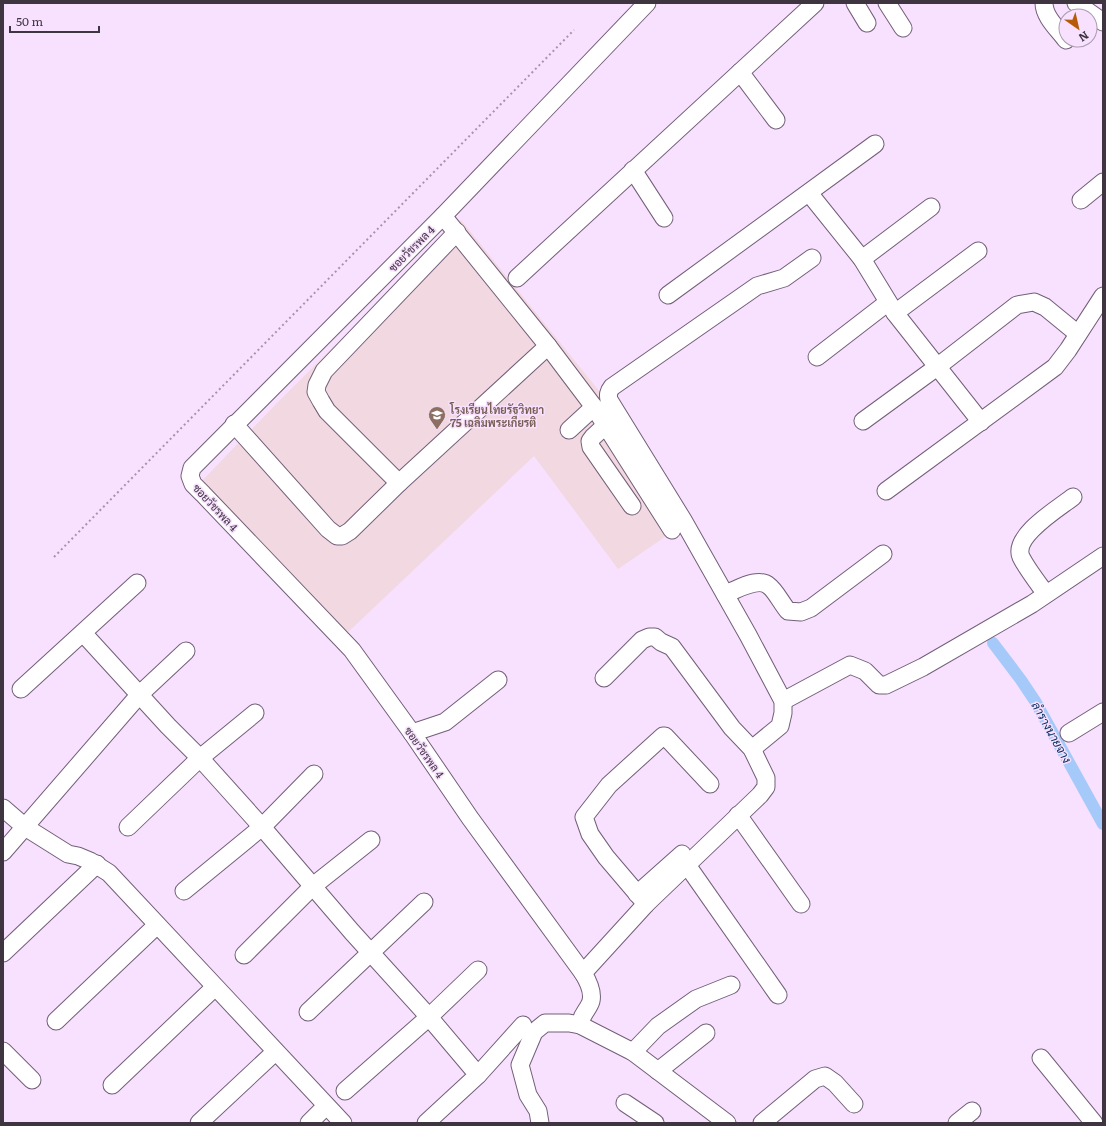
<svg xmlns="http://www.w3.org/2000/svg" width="1106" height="1126" font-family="Literata,Sarabun,serif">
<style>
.education{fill:#f2d8e0}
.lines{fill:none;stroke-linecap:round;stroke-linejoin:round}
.canal{stroke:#a5c9f8;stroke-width:12}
.minor-casing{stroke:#735f78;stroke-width:19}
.path{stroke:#a695aa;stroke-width:2;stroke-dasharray:2 3;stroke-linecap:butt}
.minor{stroke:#fff;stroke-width:17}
.labels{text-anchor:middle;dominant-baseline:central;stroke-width:3;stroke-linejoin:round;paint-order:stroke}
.street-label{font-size:11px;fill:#3f3541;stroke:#f8e1fe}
.education-label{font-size:11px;font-weight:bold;fill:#785e54;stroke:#f8e1fe;text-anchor:start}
.water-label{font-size:12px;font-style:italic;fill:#073060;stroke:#f8e1fe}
</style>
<rect width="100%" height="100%" fill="#f8e1fe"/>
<!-- education -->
<polygon class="education" points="461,220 600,392 681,526 618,569 534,456 345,635 200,483 277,403"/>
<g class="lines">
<!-- canal -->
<polyline class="canal" points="993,643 1021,680 1035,701 1103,824"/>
<defs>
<g id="minor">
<polyline points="855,3 867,23"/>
<polyline points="887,3 903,28"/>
<path d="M1044 3C1044 17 1058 29 1066 40"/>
<polyline points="1076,3 1103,22"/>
<polyline points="740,72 776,120"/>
<polyline points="633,170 664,218"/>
<polyline points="809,193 862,259 895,313 981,422"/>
<polyline points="1081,200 1103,182"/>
<polyline points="443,216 548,346 594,407 672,530"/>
<polyline points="862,259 931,207"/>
<polyline points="517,278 815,3"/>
<polyline points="668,295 875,144"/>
<polyline points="895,313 978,251"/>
<polyline points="817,357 887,303"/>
<polyline points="863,421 937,367 1017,305 1034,302 1045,307 1078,334"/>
<polyline points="234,424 328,529 337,536 342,536 350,531 399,483 548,346"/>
<polyline points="606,425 593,437 590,441 591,447 632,506"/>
<polyline points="569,430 594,407"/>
<polyline points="399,483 327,411 321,401 316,392 317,385 324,371 457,232"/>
<polyline points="886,491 1055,367 1068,350 1103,296"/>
<path d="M725 594C737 590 758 576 769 586 775 590 782 604 788 611L801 612 811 608 883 554"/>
<path d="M1046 594C1038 583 1027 569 1021 557 1012 536 1059 508 1073 497"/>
<polyline points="83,633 168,726 200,758 262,827 352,932 429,1017 478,1075 426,1123"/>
<polyline points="21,689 137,583"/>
<polyline points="783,701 850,665 865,671 879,685 886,685 923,667 1032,604 1103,556"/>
<polyline points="412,733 445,722 498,680"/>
<polyline points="1069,733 1103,712"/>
<path d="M752 749 780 726 783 713V701L748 635 683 520 609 400C608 395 608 392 612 387L757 286 784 278 812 258"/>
<polyline points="3,808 25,827 68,854 78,856 90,861 109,873 343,1123"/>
<polyline points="738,815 801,904"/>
<polyline points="128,827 200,758 255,713"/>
<polyline points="3,852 140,694 186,651"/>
<polyline points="687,865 778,995"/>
<polyline points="184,891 262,827 314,774"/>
<polyline points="637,894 682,854"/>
<polyline points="646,904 606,857 590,834 584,817 609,785 663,736 665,736 710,784"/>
<polyline points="3,953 97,864"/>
<polyline points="244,955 313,886 371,840"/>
<polyline points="583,973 646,904 760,795 766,787 766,778 752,749 732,728 672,647 661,642 655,637 649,637 642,640 604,678"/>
<polyline points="308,1012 424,902"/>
<polyline points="56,1021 157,925"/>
<path d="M580 1025C581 1014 589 1009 591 1001 593 992 588 981 583 973L470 818 412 733 352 650 203 494 193 484 190 476 192 468 443 216 647 3"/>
<polyline points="3,1051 32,1080"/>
<polyline points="633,1052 658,1026 696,999 731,985"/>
<polyline points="1041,1058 1094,1123"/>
<polyline points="658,1071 706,1033"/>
<polyline points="478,1075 523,1025"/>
<polyline points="112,1085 215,987"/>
<polyline points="345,1091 429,1017 478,970"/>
<polyline points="625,1103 655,1123"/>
<polyline points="199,1123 275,1052"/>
<polyline points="309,1123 326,1106"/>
<polyline points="540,1123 538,1111 528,1095 520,1065 534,1032 545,1023 569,1023 580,1025 633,1052 727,1123"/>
<polyline points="762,1123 815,1079 825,1076 835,1083 854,1104"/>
<polyline points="957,1123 972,1111"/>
</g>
</defs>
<!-- minor casing -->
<use href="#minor" class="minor-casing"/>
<!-- path -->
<polyline class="path" points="54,557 574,30"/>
<!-- minor -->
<use href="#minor" class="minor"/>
</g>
<!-- icons -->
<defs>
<symbol id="school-pin" viewBox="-11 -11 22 30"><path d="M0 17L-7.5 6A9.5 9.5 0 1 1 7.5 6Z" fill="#8d6e63" stroke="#f8e1fe"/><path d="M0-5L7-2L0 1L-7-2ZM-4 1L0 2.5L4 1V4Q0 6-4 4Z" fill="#fff"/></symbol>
</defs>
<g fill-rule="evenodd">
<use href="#school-pin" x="427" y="405" width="20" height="27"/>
</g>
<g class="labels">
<!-- street labels -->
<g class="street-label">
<text transform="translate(411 248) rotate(-45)">ซอยวัชรพล 4</text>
<text transform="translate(216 507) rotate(47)">ซอยวัชรพล 4</text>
<text transform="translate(425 752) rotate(55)">ซอยวัชรพล 4</text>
</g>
<!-- education labels -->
<g class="education-label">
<text x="450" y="409">โรงเรียนไทยรัฐวิทยา<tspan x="450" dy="13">75 เฉลิมพระเกียรติ</tspan></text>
</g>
<!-- water labels -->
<g class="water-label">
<text transform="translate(1052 732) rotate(61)">ลำรางนายจาง</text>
</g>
</g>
<!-- border -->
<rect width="1106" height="1126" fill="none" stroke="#3f3541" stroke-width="8"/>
<!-- north arrow -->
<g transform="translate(1078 28) rotate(146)"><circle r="19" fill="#f8e1fe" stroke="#ae9cb2"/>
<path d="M0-3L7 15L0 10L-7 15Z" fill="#b85b08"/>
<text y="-6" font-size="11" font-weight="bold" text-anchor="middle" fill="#3f3541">N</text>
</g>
<!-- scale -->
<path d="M10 26v6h89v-6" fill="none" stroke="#3f3541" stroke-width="2"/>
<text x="16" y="26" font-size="12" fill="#3f3541" stroke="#f8e1fe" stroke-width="3" paint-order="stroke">50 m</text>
</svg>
